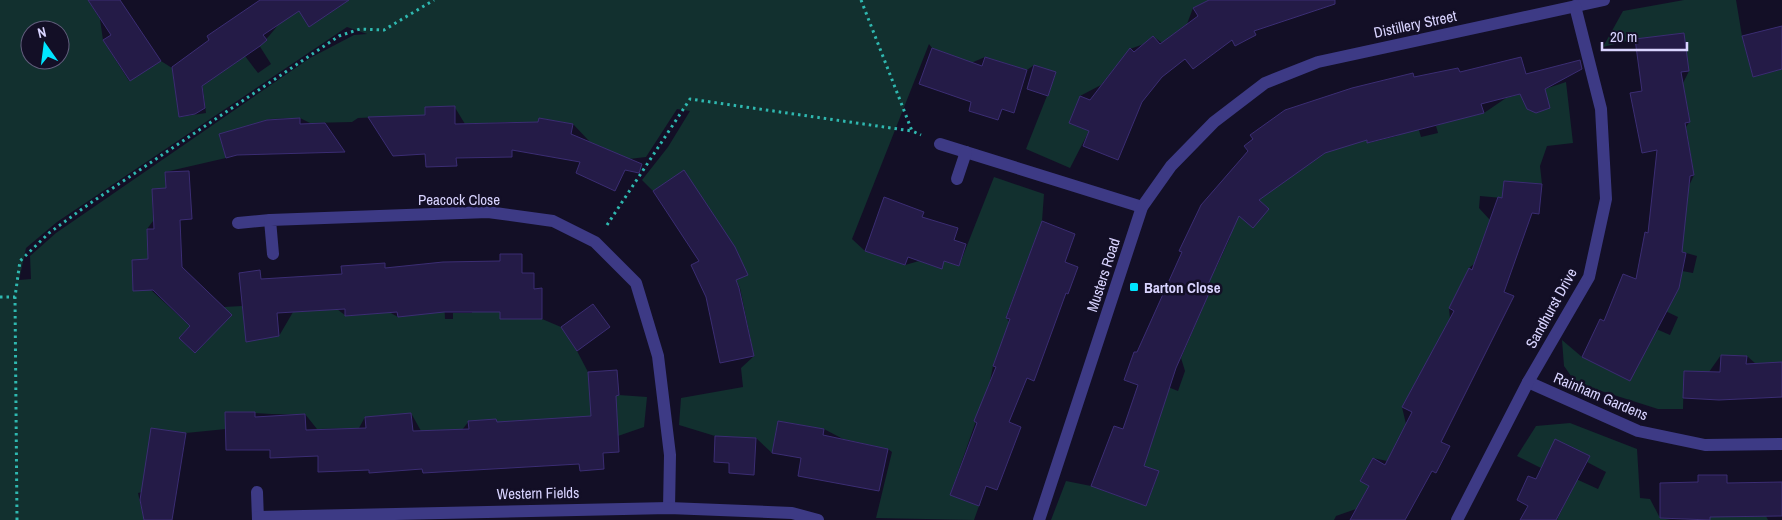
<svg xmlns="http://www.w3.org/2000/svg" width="1782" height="520" font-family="'Archivo Narrow',sans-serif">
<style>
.green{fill:#12302f;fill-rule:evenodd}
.building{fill:#241b47;stroke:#3b2d73}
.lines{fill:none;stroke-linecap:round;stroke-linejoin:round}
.path{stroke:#2fb8b0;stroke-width:3;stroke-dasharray:2.5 4;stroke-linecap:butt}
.minor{stroke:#3d3a85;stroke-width:12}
.poi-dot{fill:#00e5ff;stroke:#130f26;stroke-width:2}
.labels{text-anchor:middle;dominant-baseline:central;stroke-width:5;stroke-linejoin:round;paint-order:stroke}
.street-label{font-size:15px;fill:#d9d4ff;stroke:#130f26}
.poi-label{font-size:15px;font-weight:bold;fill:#d9d4ff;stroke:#130f26;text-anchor:start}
</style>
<rect width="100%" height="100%" fill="#130f26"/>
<!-- green -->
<g class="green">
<path d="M0 0H88L100 19 103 40 129 81 161 61 172 68 179 117 206 113 201 74 228 68 245 56 258 73 271 64 259 45C267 40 272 32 278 25 290 13 309 7 324 0H1209L1193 8 1187 24 1162 43 1153 36 1144 44 1130 49 1101 85 1080 96 1069 123 1089 131 1070 168 1026 149 1056 73 1034 65 1027 70 985 57 971 63 932 48 929 44 852 239 865 251 905 265 919 261 941 268 944 261 959 266 994 177 1044 194 1042 221 1006 317 1009 322 993 366 990 381 950 495 979 506 974 520 876 518 892 452 888 449 843 439 824 429 778 421 772 453 756 438 715 436 679 425 681 398 743 387 741 368 754 356 740 288 736 280 747 275 722 228 684 171 653 191 642 180 668 147 690 111 677 109 646 157 629 159 590 142 573 124 539 118 537 129 511 122 465 124 454 106 425 107V118L402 116 358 118 352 122 310 123 300 118 270 119 219 135 226 158 165 172 166 188 152 189 153 221 147 229 148 259 132 260 133 290H151L190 326 179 338 195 353 208 340 199 332 224 307 242 306 247 339 279 336 293 312 337 309 346 316 389 312 398 317 411 315 444 297 445 319H453V313H472L471 295H500V319H542L561 327 577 351 588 372 590 398 619 395 647 397 644 427 618 436 578 438 497 429 496 419 469 421 462 430 421 431 411 413 365 417 359 428 317 429 305 414C278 416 253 412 226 412V429L186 433 158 488 138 493 144 520H0ZM347 27 367 34 354 35 310 58 56 233 30 256 31 279 19 280 26 248 57 222ZM30 30H60V60H30Z"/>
<polygon points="1684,0 1736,0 1742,36 1753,77 1782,69 1782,362 1756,364 1747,356 1721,355 1709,372 1684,371 1683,409 1658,409 1576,383 1564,366 1562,340 1582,357 1630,381 1654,328 1670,335 1678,317 1659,308 1682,271 1693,273 1697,256 1679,251 1688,188 1694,175 1686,127 1690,121 1683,83 1689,71 1684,33 1635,39 1603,47 1623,11"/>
<polygon points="1566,82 1573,143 1547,146 1540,166 1542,184 1504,181 1502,198 1480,196 1479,208 1490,220 1474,264 1469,268 1449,308 1450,319 1402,407 1406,424 1387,461 1373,458 1360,480 1369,486 1356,509 1336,516 1334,520 1051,520 1066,481 1091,486 1146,506 1159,471 1144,466 1159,419 1163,385 1178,391 1185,371 1181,358 1210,291 1200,286 1208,268 1216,268 1230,238 1232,210 1269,209 1248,191 1301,150 1365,132 1368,143 1397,136 1405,126 1417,123 1421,137 1438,133 1436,126 1453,120 1484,113 1506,98 1521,94 1527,109 1537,113 1546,109 1545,89"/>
<polygon points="1570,423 1637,449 1640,498 1650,499 1660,518 1671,520 1557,520 1576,479 1598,489 1606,472 1587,462 1590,456 1555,440 1541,468 1517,456 1536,426"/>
<polygon points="1727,511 1734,517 1766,516 1768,520 1710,520 1710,512"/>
</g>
<!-- building -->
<g class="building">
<polygon points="88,0 120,0 161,61 130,81 103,40 111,35"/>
<polygon points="260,0 349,0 309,27 299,11 263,35 267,40 260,46 202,86 205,108 195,114 179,117 172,67 209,40 207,36"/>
<polygon points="1209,0 1335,0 1335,4 1254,31 1256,35 1235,46 1232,40 1193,69 1185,59 1162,77 1142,102 1118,160 1083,146 1089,131 1069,123 1080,96 1090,100 1130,48 1134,52 1153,36 1160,44 1198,16 1193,8"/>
<polygon points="1782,26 1782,69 1753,77 1742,36"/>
<polygon points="1684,33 1689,71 1681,72 1690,122 1685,123 1694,175 1690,176 1682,252 1686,253 1679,288 1630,381 1582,357 1600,319 1604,321 1623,274 1636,279 1645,232 1648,233 1657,150 1642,153 1630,93 1642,91 1635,39"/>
<polygon points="932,48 982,66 985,57 1027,70 1014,113 1002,109 998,120 969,111 971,102 919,84"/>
<polygon points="1521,57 1526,74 1580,60 1582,69 1545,89 1550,108 1536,113 1527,109 1520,94 1481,104 1484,113 1367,143 1367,140 1325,153 1259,200 1269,209 1253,228 1239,216 1206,289 1210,291 1176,368 1144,466 1159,471 1146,506 1091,486 1114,426 1123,429 1138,385 1124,380 1134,352 1137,352 1182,252 1179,251 1201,205 1248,151 1244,146 1253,139 1250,135 1285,110 1352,88 1413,73 1414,77 1458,68 1460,72"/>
<polygon points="1034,65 1056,72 1048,96 1027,89"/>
<polygon points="455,106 455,124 538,122 539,118 573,124 571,134 642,164 639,173 625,170 615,191 576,173 580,162 512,150 512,157 456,158 457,166 426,167 425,154 393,156 368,117 425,115 425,107"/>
<polygon points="300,118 300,124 325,123 345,152 237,155 226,158 219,134 267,120"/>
<polygon points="684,170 735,247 748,275 736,280 739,288 754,356 720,363 706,297 691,265 699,261 653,191"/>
<polygon points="189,171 192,219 180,220 182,267 232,315 195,353 179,338 190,326 153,290 133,291 132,260 148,259 147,229 154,229 152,189 166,188 165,172"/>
<polygon points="1504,181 1542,184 1539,214 1532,213 1504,292 1514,296 1441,442 1450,446 1436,473 1432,471 1405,520 1350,520 1369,486 1360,481 1373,458 1385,465 1412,412 1402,407 1454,311 1449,308 1469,268 1472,270 1498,197 1502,198"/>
<polygon points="884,197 924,212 922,217 958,228 954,240 966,244 959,266 944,261 942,269 908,257 905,265 865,251"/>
<polygon points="1042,221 1075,234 1065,262 1078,267 1068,294 1066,293 1034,381 1027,378 1009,422 1021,427 997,490 986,486 979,506 950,495 977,423 974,421 996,367 993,366 1010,319 1006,318"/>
<polygon points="500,254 522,254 522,273 534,273 534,289 542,288 542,319 500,319 500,312 444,312 398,317 397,312 345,316 345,309 277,313 279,336 246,342 239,273 260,270 261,279 342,274 341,266 385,263 385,268 443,262 500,261"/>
<polygon points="593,304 610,327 577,351 561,327"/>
<polygon points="1721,355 1747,356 1746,364 1782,362 1782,397 1719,400 1683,398 1684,371 1720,372"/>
<polygon points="617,370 619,395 616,396 619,452 603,453 604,469 580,471 579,464 423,473 422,469 369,473 369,470 318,472 318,456 270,458 270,450 226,450 225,412 255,412 255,417 305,414 306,430 366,428 365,417 411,413 413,431 469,429 468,421 496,419 497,422 591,416 588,372"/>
<polygon points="778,421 824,429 823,435 888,449 879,491 798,476 801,458 772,453"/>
<polygon points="151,428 186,433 172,520 144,520 140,500"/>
<polygon points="715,436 756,438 754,475 729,473 729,463 714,462"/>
<polygon points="1555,439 1590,456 1556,520 1520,520 1528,506 1517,500 1528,476 1536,479"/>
<polygon points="1698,475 1727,475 1727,483 1782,482 1782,516 1710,517 1710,520 1660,518 1660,483 1698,482"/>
</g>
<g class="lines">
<!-- path -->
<g class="path">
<polyline points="861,0 912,131 921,135"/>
<polyline points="607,225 690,99 912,131"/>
<polyline points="0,297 15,297"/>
<polyline points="17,520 15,297 20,261 49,233 89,204 339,36 360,29 384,30 434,0"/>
</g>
<!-- minor -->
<g class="minor">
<polyline points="940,144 1142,207"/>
<polyline points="957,179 966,152"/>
<polyline points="238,223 270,220"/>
<polyline points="273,254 270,220 488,212 553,221 595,242 636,283 658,356 670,455 669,508"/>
<polyline points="1528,382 1638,431 1705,445 1782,444"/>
<polyline points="257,492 258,520"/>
<polyline points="258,517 669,508 792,513 818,520"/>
<polyline points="1039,520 1142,207 1171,166 1214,122 1265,83 1318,62 1604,0"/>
<polyline points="1457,520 1528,382 1589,277 1606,199 1601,109 1575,6"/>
</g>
</g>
<!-- markers -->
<rect class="poi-dot" x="1129" y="282" width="10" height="10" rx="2.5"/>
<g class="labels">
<!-- street labels -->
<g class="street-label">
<text transform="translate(1415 24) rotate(-12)">Distillery Street</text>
<text x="459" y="199">Peacock Close</text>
<text transform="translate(1103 275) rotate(-72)">Musters Road</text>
<text transform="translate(1551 308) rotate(-61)">Sandhurst Drive</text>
<text transform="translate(1601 396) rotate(23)">Rainham Gardens</text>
<text transform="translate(538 493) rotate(-1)">Western Fields</text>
</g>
<!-- poi labels -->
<g class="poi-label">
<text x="1144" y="287">Barton Close</text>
</g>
</g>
<!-- north arrow -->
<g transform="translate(45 45) rotate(346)"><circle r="24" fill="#130f26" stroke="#625e7d"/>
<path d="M0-4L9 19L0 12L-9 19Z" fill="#00e5ff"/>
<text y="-8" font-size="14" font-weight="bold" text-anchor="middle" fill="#d9d4ff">N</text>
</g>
<!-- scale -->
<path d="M1602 42v8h85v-8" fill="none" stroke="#d9d4ff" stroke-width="2.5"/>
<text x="1610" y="42" font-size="15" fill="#d9d4ff" stroke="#130f26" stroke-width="4" paint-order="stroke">20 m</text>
</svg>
